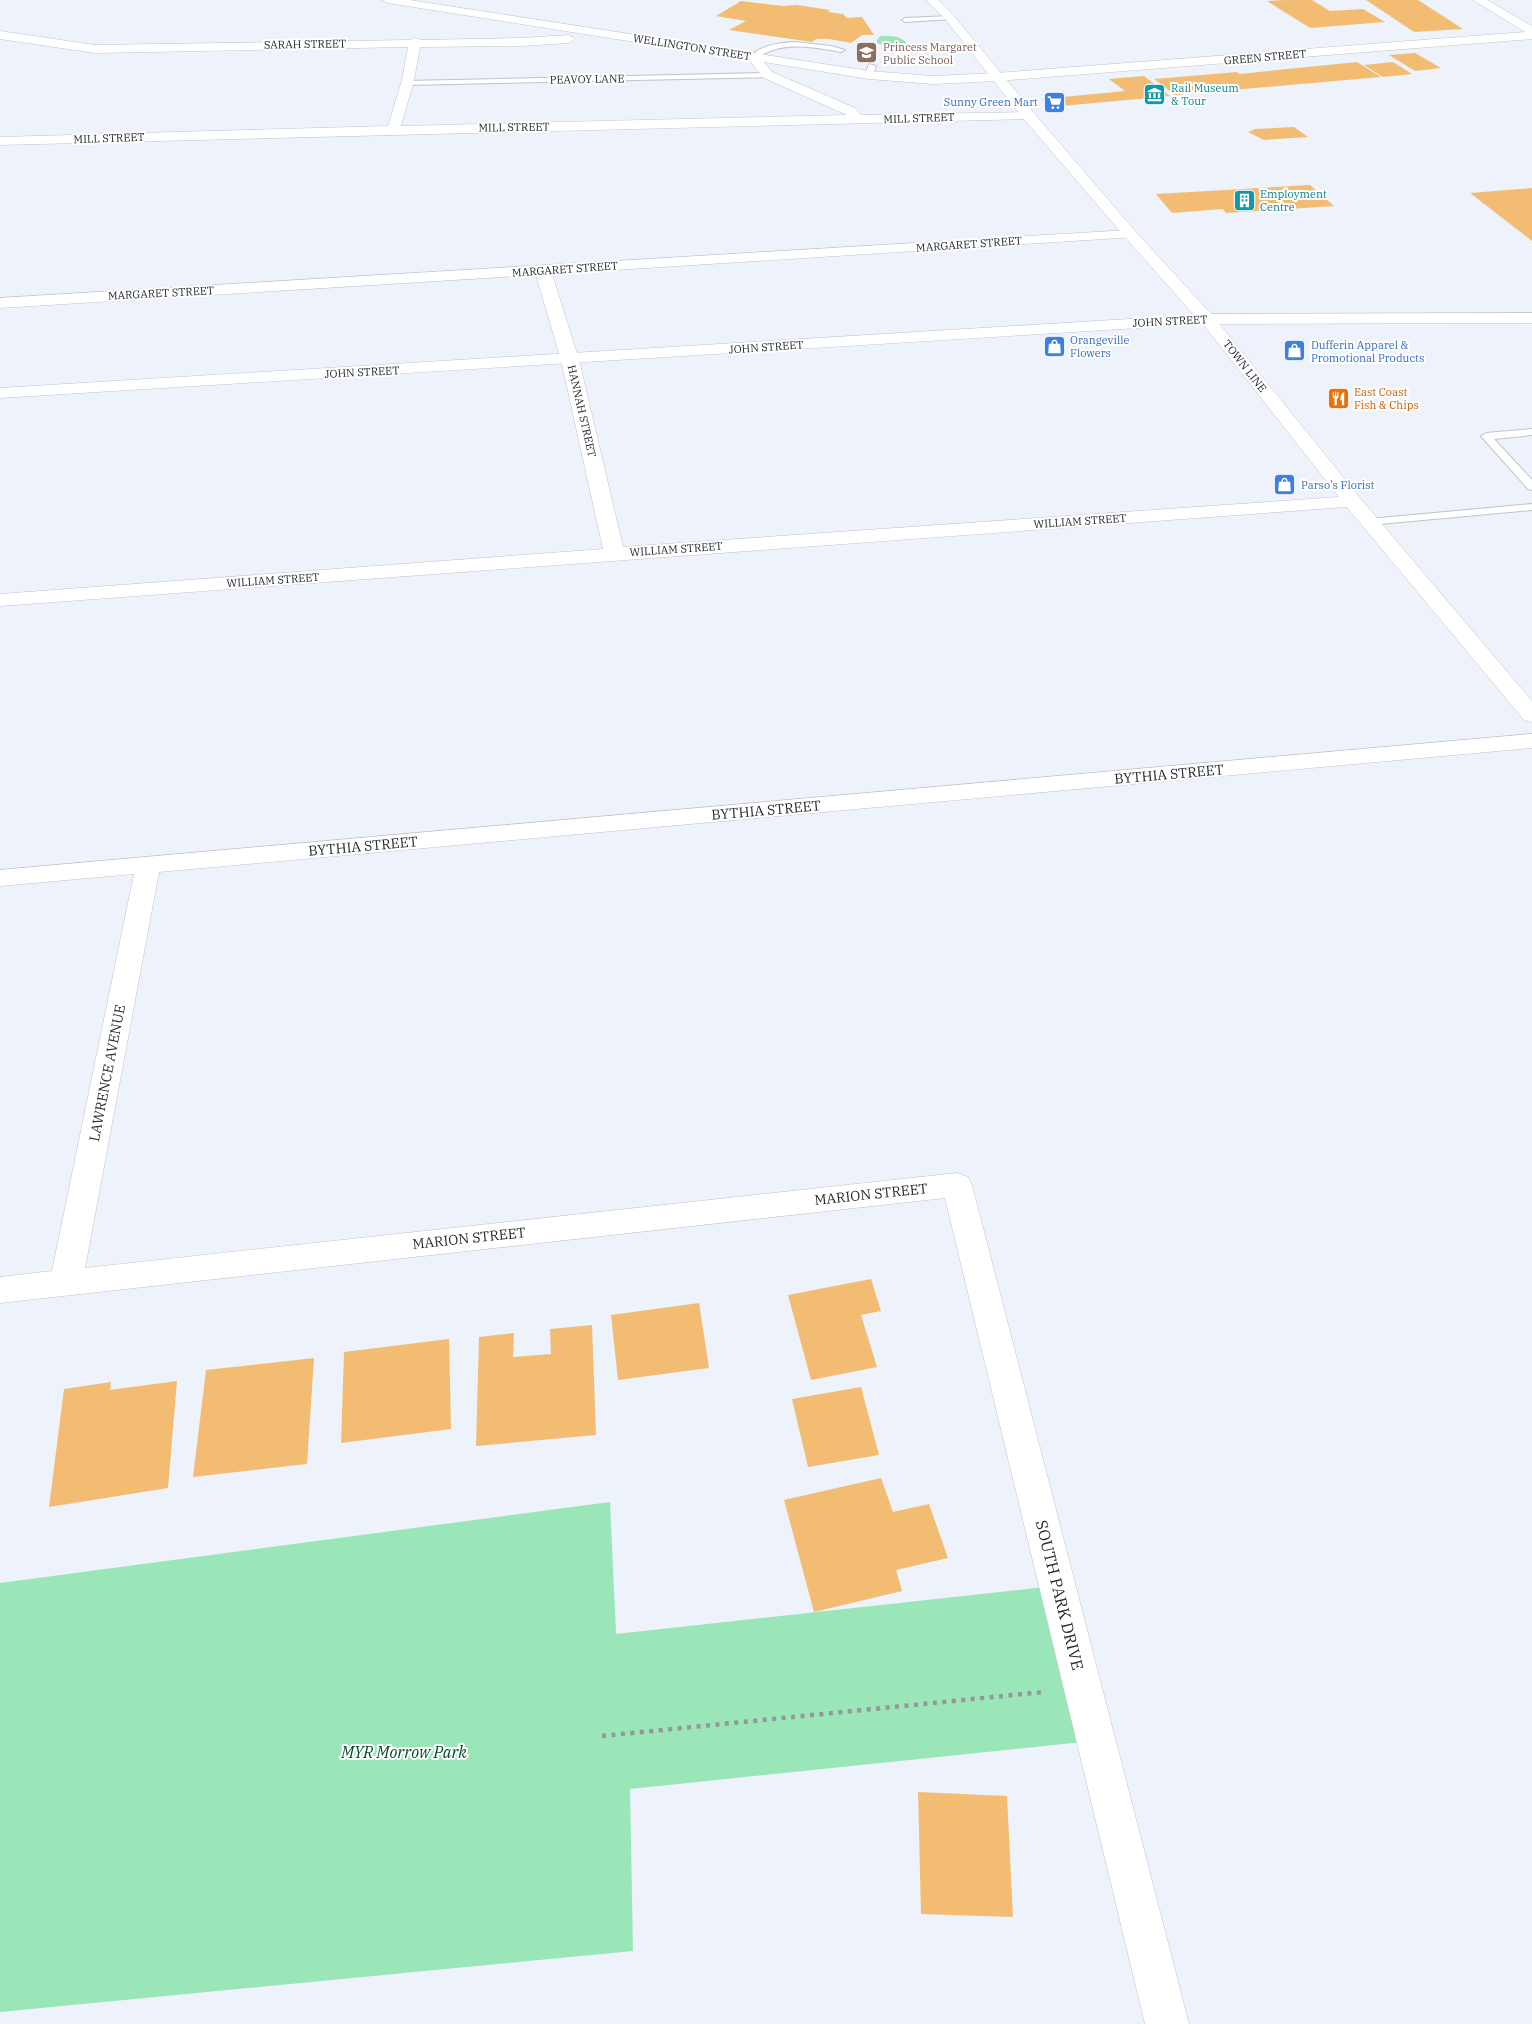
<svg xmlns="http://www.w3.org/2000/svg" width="1532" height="2024" font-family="'IBM Plex Serif',serif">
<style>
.green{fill:#9be6b9}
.building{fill:#f2bd73}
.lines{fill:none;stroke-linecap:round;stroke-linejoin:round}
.lane-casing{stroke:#bfc4cc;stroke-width:2}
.street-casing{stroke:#bfc4cc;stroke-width:1}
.secondary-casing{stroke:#bfc4cc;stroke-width:1}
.path{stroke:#93979d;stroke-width:4.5;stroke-dasharray:4 5.5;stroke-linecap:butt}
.lane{fill:#fff;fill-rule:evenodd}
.street{fill:#fff;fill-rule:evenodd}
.secondary{fill:#fff;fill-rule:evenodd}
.labels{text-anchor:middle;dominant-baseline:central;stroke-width:4;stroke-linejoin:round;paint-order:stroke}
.far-street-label{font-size:11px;fill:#27292c;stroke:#fff}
.far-education-label{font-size:11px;fill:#785e54;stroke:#fff;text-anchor:start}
.far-culture-label{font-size:11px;fill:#0d838f;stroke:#fff;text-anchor:start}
.far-shop-label{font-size:11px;fill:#366cbe;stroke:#fff;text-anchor:start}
.far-food-label{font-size:11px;fill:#c56008;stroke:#fff;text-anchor:start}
.street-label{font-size:14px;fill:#27292c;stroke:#fff}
.near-street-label{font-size:16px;fill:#27292c;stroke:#fff}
.near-park-label{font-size:16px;font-style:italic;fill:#004728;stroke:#fff}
</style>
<rect width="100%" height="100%" fill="#edf2fb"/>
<!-- green -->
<g class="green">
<path d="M880 36C890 36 899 35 907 43 897 47 887 47 877 43V40Z"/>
<polygon points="610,1502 616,1634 1054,1586 1092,1741 630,1789 633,1951 0,2012 0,1583"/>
</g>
<!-- building -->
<g class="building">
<polygon points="1286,0 1312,0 1330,11 1363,9 1385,22 1310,28 1267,1"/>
<polygon points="1366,0 1418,0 1463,29 1414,32"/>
<polygon points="741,1 784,6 797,5 830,10 828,12 843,14 847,18 862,17 874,35 862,35 851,43 829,39 816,39 812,42 729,30 746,21 716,16"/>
<polygon points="1415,53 1441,68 1415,71 1389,55"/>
<polygon points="1357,62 1381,77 1175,95 1154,79 1237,72 1239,74"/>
<polygon points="1393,62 1412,74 1383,77 1364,65"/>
<polygon points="1144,76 1170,96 1051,107 1042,99 1125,91 1109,79"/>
<polygon points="1294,127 1308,137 1264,140 1248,132 1255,129"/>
<polygon points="1310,185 1334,206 1226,213 1223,209 1172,213 1156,194"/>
<polygon points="1532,188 1532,241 1470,193"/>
<polygon points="871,1279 881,1311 861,1315 877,1367 811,1380 788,1295"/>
<polygon points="699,1303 709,1368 618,1380 611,1315"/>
<polygon points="592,1325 596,1435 476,1446 479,1337 514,1333 513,1357 551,1354 550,1329"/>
<polygon points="449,1339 451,1429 341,1443 344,1352"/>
<polygon points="314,1358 307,1464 193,1477 206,1370"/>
<polygon points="177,1381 168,1488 49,1507 64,1389 111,1382 110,1390"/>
<polygon points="861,1387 879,1455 808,1467 792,1399"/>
<polygon points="881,1478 893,1512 929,1504 948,1558 896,1570 902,1591 814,1612 784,1500"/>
<polygon points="918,1792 1007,1796 1013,1917 921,1914"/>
</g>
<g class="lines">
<defs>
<g id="lane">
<polygon points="950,16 952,17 952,19 905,22 902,20 905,18"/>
<path d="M795 42 831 46 845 50 841 52C813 47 780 40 756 59L749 57C762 45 778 43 795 42Z"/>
<polygon points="869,64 876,66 873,75 869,77 865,75"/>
<polygon points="768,73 771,73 771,77 406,85 402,83 406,81"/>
<polygon points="1532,429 1532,435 1494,439 1532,480 1532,490 1528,489 1481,436 1486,433"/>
<polygon points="1532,504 1532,510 1369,525 1363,522 1369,519"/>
</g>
<g id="street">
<polygon points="382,0 410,0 869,71 933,76 997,73 1525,32 1473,0 1487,0 1532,26 1532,39 997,81 933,84 869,79 764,62 772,72 855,108 861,115 1033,112 1035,115 1028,119 0,145 0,137 388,126 402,80 408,47 95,53 0,39 0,31 95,45 410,40 415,38 420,40 522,38 569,35 575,39 569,43 522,46 420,47 414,80 401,126 847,115 764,78 749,60 388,3"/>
<polygon points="1130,230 1135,231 1137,234 1135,237 552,274 579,360 623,547 1353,496 1360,498 1363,502 1360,506 0,606 0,594 603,549 561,360 536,275 0,308 0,298"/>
<polygon points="1532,313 1532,323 1207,324 1201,322 1199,319 1201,316 1207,314"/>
<polygon points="1532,734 1532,748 159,872 85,1268 957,1173 968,1177 972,1185 1189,2024 1145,2024 945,1198 0,1303 0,1277 52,1271 134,874 0,886 0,870"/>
</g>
<polygon id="secondary" points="926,0 938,0 954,16 1033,112 1135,231 1213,316 1360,498 1532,701 1532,722 1524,720 1346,506 1203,324 0,398 0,388 1194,315 1125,237 1023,118 946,20"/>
</defs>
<!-- lane casing -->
<use href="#lane" class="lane-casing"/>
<!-- street casing -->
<use href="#street" class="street-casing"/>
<!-- secondary casing -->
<use href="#secondary" class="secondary-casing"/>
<!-- path -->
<polyline class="path" points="602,1736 1043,1692"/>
<!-- lane -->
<use href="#lane" class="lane"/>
<!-- street -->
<use href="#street" class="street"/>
<!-- secondary -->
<use href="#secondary" class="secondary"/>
</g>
<!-- icons -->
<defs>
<symbol id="school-square" viewBox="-11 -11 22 22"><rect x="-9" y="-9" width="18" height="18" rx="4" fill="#8d6e63" stroke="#fff"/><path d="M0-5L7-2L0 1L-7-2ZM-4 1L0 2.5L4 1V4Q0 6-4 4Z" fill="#fff"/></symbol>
<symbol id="museum-square" viewBox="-11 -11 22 22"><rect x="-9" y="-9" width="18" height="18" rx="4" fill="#0f9aa8" stroke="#fff"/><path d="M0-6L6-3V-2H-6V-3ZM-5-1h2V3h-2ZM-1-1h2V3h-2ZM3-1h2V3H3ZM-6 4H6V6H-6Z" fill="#fff"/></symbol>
<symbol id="supermarket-square" viewBox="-11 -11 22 22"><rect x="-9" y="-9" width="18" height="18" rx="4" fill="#3f7fe0" stroke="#fff"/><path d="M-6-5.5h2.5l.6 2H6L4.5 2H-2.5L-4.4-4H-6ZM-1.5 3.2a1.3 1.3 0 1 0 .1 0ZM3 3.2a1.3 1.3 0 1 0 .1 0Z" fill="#fff"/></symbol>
<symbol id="building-square" viewBox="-11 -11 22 22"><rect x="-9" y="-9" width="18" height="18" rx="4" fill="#0f9aa8" stroke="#fff"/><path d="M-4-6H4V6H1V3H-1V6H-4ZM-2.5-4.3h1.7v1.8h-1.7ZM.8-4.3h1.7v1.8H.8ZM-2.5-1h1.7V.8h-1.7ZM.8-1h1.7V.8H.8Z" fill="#fff"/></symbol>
<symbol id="shop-square" viewBox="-11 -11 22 22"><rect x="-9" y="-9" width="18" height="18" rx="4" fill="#3f7fe0" stroke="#fff"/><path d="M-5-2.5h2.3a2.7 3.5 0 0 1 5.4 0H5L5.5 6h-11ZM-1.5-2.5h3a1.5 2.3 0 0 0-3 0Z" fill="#fff"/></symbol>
<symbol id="restaurant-square" viewBox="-11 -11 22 22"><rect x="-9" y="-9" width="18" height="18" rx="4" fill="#e8710a" stroke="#fff"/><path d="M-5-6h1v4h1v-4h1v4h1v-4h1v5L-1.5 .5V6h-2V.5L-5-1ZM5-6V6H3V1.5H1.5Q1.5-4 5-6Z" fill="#fff"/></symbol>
</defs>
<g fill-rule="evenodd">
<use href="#school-square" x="854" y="40" width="25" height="25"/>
<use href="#museum-square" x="1142" y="82" width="25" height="25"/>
<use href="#supermarket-square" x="1042" y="90" width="25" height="25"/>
<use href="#building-square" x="1232" y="188" width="25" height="25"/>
<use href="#shop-square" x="1042" y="334" width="25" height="25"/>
<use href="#shop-square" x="1282" y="338" width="25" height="25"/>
<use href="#restaurant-square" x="1326" y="386" width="25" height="25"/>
<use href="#shop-square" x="1272" y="472" width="25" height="25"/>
</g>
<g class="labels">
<!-- far-street labels -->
<g class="far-street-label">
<text transform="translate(305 44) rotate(-1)">SARAH STREET</text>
<text transform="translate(692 47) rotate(9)">WELLINGTON STREET</text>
<text transform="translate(1265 57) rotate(-5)">GREEN STREET</text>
<text transform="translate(587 79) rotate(-1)">PEAVOY LANE</text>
<text transform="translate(919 118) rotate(-2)">MILL STREET</text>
<text transform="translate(514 127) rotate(-1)">MILL STREET</text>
<text transform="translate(109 138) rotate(-2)">MILL STREET</text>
<text transform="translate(969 244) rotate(-4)">MARGARET STREET</text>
<text transform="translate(565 269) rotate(-4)">MARGARET STREET</text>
<text transform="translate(161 293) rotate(-3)">MARGARET STREET</text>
<text transform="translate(1170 321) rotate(-3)">JOHN STREET</text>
<text transform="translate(766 347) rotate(-4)">JOHN STREET</text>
<text transform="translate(1245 366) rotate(52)">TOWN LINE</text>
<text transform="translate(362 372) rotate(-3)">JOHN STREET</text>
<text transform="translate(582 411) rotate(77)">HANNAH STREET</text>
<text transform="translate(1080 521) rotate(-4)">WILLIAM STREET</text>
<text transform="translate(676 549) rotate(-4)">WILLIAM STREET</text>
<text transform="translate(273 580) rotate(-4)">WILLIAM STREET</text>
</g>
<!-- far-education labels -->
<g class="far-education-label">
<text x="883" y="47">Princess Margaret<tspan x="883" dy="13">Public School</tspan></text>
</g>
<!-- far-culture labels -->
<g class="far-culture-label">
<text x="1171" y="88">Rail Museum<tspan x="1171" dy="13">&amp; Tour</tspan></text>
<text x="1260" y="194">Employment<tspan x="1260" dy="13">Centre</tspan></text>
</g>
<!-- far-shop labels -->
<g class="far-shop-label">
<text x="1038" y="102" text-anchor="end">Sunny Green Mart</text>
<text x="1070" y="340">Orangeville<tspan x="1070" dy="13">Flowers</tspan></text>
<text x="1311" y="345">Dufferin Apparel &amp;<tspan x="1311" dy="13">Promotional Products</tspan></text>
<text x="1301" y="485">Parso's Florist</text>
</g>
<!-- far-food labels -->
<g class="far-food-label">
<text x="1354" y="392">East Coast<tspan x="1354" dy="13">Fish &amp; Chips</tspan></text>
</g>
<!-- street labels -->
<g class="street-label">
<text transform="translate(1169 774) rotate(-5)">BYTHIA STREET</text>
<text transform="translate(766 810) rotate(-5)">BYTHIA STREET</text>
<text transform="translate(363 846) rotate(-5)">BYTHIA STREET</text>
<text transform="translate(107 1073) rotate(-79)">LAWRENCE AVENUE</text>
<text transform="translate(871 1194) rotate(-6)">MARION STREET</text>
<text transform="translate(469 1238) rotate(-6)">MARION STREET</text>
</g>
<!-- near-street labels -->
<g class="near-street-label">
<text transform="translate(1060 1595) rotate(76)">SOUTH PARK DRIVE</text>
</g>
<!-- near-park labels -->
<g class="near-park-label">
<text x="404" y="1752">MYR Morrow Park</text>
</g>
</g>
</svg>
